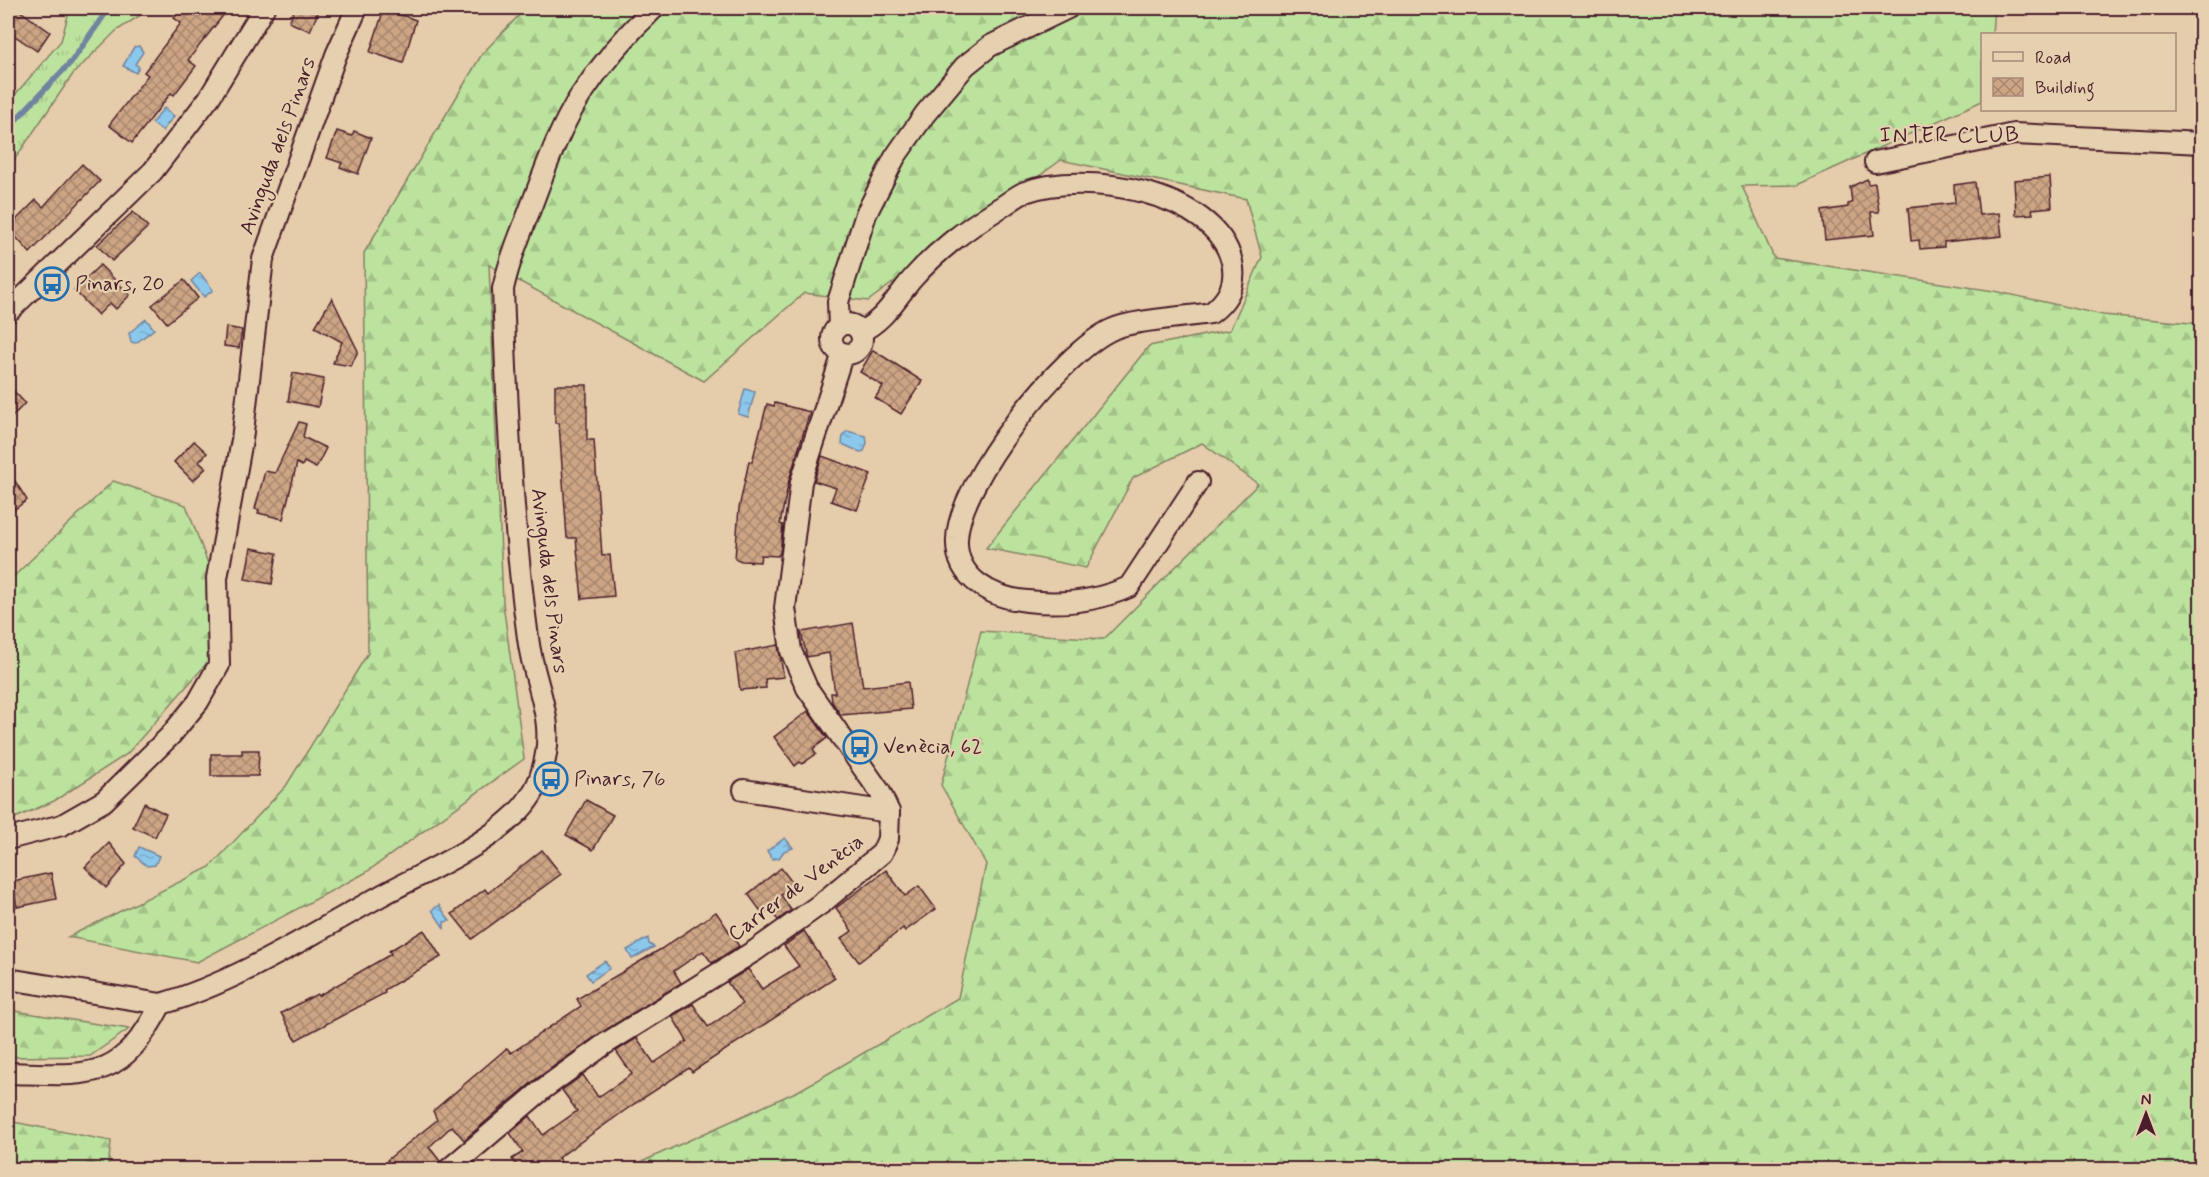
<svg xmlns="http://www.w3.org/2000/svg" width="2209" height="1177" font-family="Mynerve,sans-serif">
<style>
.grass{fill:url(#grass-tufts);stroke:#838164;stroke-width:1.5}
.forest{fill:url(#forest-firs);stroke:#838164;stroke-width:1.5}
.water{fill:url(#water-ripples);stroke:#71849f;stroke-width:1.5}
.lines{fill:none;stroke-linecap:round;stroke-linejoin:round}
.stream{stroke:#71849f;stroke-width:6}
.building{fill:url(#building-cross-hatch);stroke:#4a1f2b;stroke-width:1.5}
.minor-casing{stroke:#4a1f2b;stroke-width:24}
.minor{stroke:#e5d0af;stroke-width:20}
.labels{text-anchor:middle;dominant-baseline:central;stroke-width:4.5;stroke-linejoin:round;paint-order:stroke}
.street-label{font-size:21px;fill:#4a1f2b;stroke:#e5d0af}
.poi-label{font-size:21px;fill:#4a1f2b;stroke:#e5d0af;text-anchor:start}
.neighbourhood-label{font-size:22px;letter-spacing:1.5px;fill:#4a1f2b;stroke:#e5d0af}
</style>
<defs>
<pattern id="grass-tufts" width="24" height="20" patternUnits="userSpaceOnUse" patternTransform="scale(1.5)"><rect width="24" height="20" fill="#bce39e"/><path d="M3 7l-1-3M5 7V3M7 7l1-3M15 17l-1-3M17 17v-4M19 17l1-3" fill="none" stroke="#a3c288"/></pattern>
<pattern id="forest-firs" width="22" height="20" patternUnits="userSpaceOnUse" patternTransform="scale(1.5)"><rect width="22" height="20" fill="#bce39e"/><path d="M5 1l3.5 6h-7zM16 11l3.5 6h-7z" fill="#a3c288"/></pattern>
<pattern id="water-ripples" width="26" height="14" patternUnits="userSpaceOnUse" patternTransform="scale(1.5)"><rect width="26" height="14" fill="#8bc8ec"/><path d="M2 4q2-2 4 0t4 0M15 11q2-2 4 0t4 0" fill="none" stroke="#79abcb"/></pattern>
<pattern id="building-cross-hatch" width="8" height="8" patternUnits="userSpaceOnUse" patternTransform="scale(1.5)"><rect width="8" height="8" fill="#cda585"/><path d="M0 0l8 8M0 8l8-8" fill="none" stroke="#a8866d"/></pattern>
</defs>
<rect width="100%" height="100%" fill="#e5ccaa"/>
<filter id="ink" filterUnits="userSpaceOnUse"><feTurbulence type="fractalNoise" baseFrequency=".0167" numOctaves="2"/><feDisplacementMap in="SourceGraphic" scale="12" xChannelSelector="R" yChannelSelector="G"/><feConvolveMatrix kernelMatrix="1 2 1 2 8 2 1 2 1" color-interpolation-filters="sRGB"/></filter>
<g filter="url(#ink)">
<!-- grass -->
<polygon class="grass" points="70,8 158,8 142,14 116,31 73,74 8,169 8,103 61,41"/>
<!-- forest -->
<g class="forest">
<polygon points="526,8 1994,8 1992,34 1982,34 1982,101 1797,185 1742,186 1774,258 1994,291 2103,315 2201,324 2201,1169 626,1169 800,1090 958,998 986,864 941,785 981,631 1104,639 1258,484 1202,443 1133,478 1086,568 986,548 1149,346 1230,330 1262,257 1246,199 1061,160 868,301 804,293 704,381 489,265 503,603 524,759 365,873 197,962 68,937 210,867 286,786 368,653 364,253 482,54"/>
<polygon points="113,481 186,505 210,569 212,620 208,662 127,754 54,801 8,821 8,582"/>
<polygon points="8,1010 129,1029 90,1056 8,1057"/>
<polygon points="8,1121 111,1141 108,1169 8,1169"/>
</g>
<!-- water -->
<g class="water">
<polygon points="139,46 143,52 135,64 139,67 136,73 123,66 134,47"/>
<polygon points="164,108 174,116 162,131 152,123"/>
<polygon points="200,273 213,290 204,297 191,281"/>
<polygon points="146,319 154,329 136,343 131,342 129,333"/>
<polygon points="745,389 755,392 748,417 738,414"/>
<polygon points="847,431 866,436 867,443 864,451 860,452 842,444 843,435"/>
<polygon points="785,838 793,848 784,851 779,858 772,859 767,851"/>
<polygon points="139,847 159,856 155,865 147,866 135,856"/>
<polygon points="439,905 450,921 444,922 444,928 432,910"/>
<polygon points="648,938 649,944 654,947 632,959 627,950"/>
<polygon points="605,961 610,968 591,981 586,974"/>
</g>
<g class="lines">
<!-- stream -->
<polyline class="stream" points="8,128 72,61 109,8"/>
</g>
<!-- building -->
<g class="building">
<polygon points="8,8 16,8 50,32 37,51 8,31"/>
<polygon points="182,8 229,8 188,60 196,66 174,95 171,93 132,143 109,125 148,75 144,72 181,23 174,18"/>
<polygon points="295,8 320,8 310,31 289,22"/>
<polygon points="384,9 416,20 403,63 370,52"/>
<polygon points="337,131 352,136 354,131 371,138 358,174 340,167 342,163 327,158"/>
<polygon points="82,164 100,181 30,253 8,228 36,200 43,207"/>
<polygon points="2050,177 2052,207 2032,209 2033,214 2016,215 2014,180"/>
<polygon points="1867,179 1868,184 1875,183 1879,212 1871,212 1874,235 1825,240 1822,211 1848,207 1848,204 1852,203 1850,187"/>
<polygon points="1975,182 1979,215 1999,213 2002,236 1944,242 1944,247 1920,249 1919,240 1911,241 1908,208 1955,203 1954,185"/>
<polygon points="133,212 148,227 112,261 97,245"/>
<polygon points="100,265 130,295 116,309 110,303 98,315 74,290"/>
<polygon points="184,280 198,298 167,323 152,305"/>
<polygon points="332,298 358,351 351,366 333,363 342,342 315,327"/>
<polygon points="226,327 242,330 239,348 224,346"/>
<polygon points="873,350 922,381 901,414 875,398 883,386 860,372"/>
<polygon points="293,373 324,379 318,407 288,401"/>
<polygon points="8,385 25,403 8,421"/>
<polygon points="555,385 587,385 587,440 594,440 602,556 610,555 614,596 582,599 576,538 567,538 559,423 555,423"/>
<polygon points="775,403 810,412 789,480 780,524 783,525 780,553 778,556 761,555 760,562 742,561 735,559 739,508 749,461 752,462 767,404 774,406"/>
<polygon points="299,422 306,424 303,437 326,448 316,468 304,462 302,466 297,463 283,519 258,513 259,510 255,509 265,471 275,473"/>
<polygon points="194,441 207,453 199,462 206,468 193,481 174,462"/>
<polygon points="822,456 871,474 857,510 831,501 836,488 814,481"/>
<polygon points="8,470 27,500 8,514"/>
<polygon points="251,548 277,553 272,584 245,579"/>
<polygon points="853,623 863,687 908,682 911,709 841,715 832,702 831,693 835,693 829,653 807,657 801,632"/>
<polygon points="778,645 784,677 765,679 766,688 740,690 735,653"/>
<polygon points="808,711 827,738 813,749 816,754 802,764 800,762 795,766 774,737"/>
<polygon points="242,750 259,750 258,776 211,776 211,754 242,754"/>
<polygon points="586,800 613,815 593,850 566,835"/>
<polygon points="144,803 166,814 155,837 133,827"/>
<polygon points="109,843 126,864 106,888 85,867"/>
<polygon points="542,850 561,874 472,939 452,914 485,889 488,893"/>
<polygon points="781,868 795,886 781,895 791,910 778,920 769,909 763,914 748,894"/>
<polygon points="886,870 905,896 919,886 936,909 905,931 903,928 859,962 841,939 852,931 836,908"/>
<polygon points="51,873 56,899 17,907 12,881"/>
<polygon points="716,912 739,946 712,963 703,951 674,971 681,983 599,1034 536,1079 464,1140 452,1126 429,1147 440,1161 431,1170 395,1170 387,1160 437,1120 433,1111 507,1048 511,1053 581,1006 577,999 661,949"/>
<polygon points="424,930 441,957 384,990 385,993 296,1040 281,1013 317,994 318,996 391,954 389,951"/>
<polygon points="804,931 835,978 692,1072 689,1068 634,1104 558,1158 561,1162 550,1170 519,1170 512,1159 523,1152 510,1133 530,1116 543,1135 577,1111 562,1090 583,1075 598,1097 632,1074 616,1051 637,1038 654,1063 687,1041 672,1016 693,1004 708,1027 742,1004 727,982 748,969 762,989 799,966 784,946"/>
</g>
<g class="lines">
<defs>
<g id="minor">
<polyline points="1875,162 2014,134 2202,143"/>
<polyline points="8,312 153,171 209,98 264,8"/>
<circle cx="847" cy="339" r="15"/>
<polyline points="839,326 838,302 866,214 895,157 925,114 965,66 990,46 1068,8"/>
<path d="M860 332C885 320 895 299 913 278 939 249 965 230 998 209 1007 204 1016 196 1025 192 1083 170 1215 191 1232 262 1237 284 1228 300 1211 313 1187 317 1132 320 1113 329 1062 351 958 483 957 539 955 579 993 598 1027 601 1061 605 1097 601 1129 587L1198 482"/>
<polyline points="744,790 889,812"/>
<polyline points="8,839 62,825 104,801 170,736 198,702 219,665 217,578 242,440 263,259 336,55 357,8"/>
<path d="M8 979 161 1004C240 981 314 932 386 893 429 870 479 849 515 815 527 804 538 787 542 771 558 719 534 688 528 638 512 522 507 406 503 289 509 262 519 237 529 212 544 173 558 130 581 95 602 63 627 34 654 8"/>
<path d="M8 1073C88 1075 120 1084 161 1004"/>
<polyline points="448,1170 543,1089 605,1044 756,950 822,903 882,853 888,839 889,812 880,792 807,688 791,651 785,608 801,482 843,353"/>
</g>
</defs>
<!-- minor casing -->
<use href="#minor" class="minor-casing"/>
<!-- minor -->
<use href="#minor" class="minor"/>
</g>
</g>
<!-- icons -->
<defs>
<symbol id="bus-ring" viewBox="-11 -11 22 22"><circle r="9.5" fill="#e5d0af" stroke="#1f6fb2" stroke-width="1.5"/><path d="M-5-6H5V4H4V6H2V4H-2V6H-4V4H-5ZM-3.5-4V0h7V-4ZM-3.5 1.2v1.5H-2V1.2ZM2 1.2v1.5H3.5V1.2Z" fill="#1f6fb2"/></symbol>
</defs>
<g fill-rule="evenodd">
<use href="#bus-ring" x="33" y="265" width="38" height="38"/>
<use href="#bus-ring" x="841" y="728" width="38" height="38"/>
<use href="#bus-ring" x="532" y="760" width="38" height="38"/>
</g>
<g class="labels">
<!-- street labels -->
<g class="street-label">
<text transform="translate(278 146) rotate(-70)">Avinguda dels Pinars</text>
<text transform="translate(549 581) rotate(83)">Avinguda dels Pinars</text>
<text transform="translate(796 888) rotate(-37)">Carrer de Venècia</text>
</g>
<!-- poi labels -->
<g class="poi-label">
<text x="75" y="284">Pinars, 20</text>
<text x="883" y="747">Venècia, 62</text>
<text x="574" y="779">Pinars, 76</text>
</g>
<!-- neighbourhood labels -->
<g class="neighbourhood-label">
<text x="1950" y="136">INTER CLUB</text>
</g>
</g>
<!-- margin -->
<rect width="2209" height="1177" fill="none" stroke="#e5d0af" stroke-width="30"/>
<rect x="15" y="15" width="2179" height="1147" fill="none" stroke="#4a1f2b" stroke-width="2" filter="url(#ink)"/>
<!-- legend -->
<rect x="1981" y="33" width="195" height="78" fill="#e5d0af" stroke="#a7897a" stroke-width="1.5"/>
<rect x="1993" y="52" width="30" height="9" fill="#e5d0af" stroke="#a7897a" stroke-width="1.5"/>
<text x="2035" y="63" font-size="18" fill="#4a1f2b">Road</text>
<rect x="1993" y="78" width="30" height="18" fill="url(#building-cross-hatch)" stroke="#a7897a" stroke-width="1.5"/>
<text x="2035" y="93" font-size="18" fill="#4a1f2b">Building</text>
<!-- north arrow -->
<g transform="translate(2146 1114)" stroke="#e5d0af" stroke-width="4.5" paint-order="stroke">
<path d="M0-4.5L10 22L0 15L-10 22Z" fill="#4a1f2b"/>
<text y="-9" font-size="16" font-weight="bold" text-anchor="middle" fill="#4a1f2b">N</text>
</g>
</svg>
